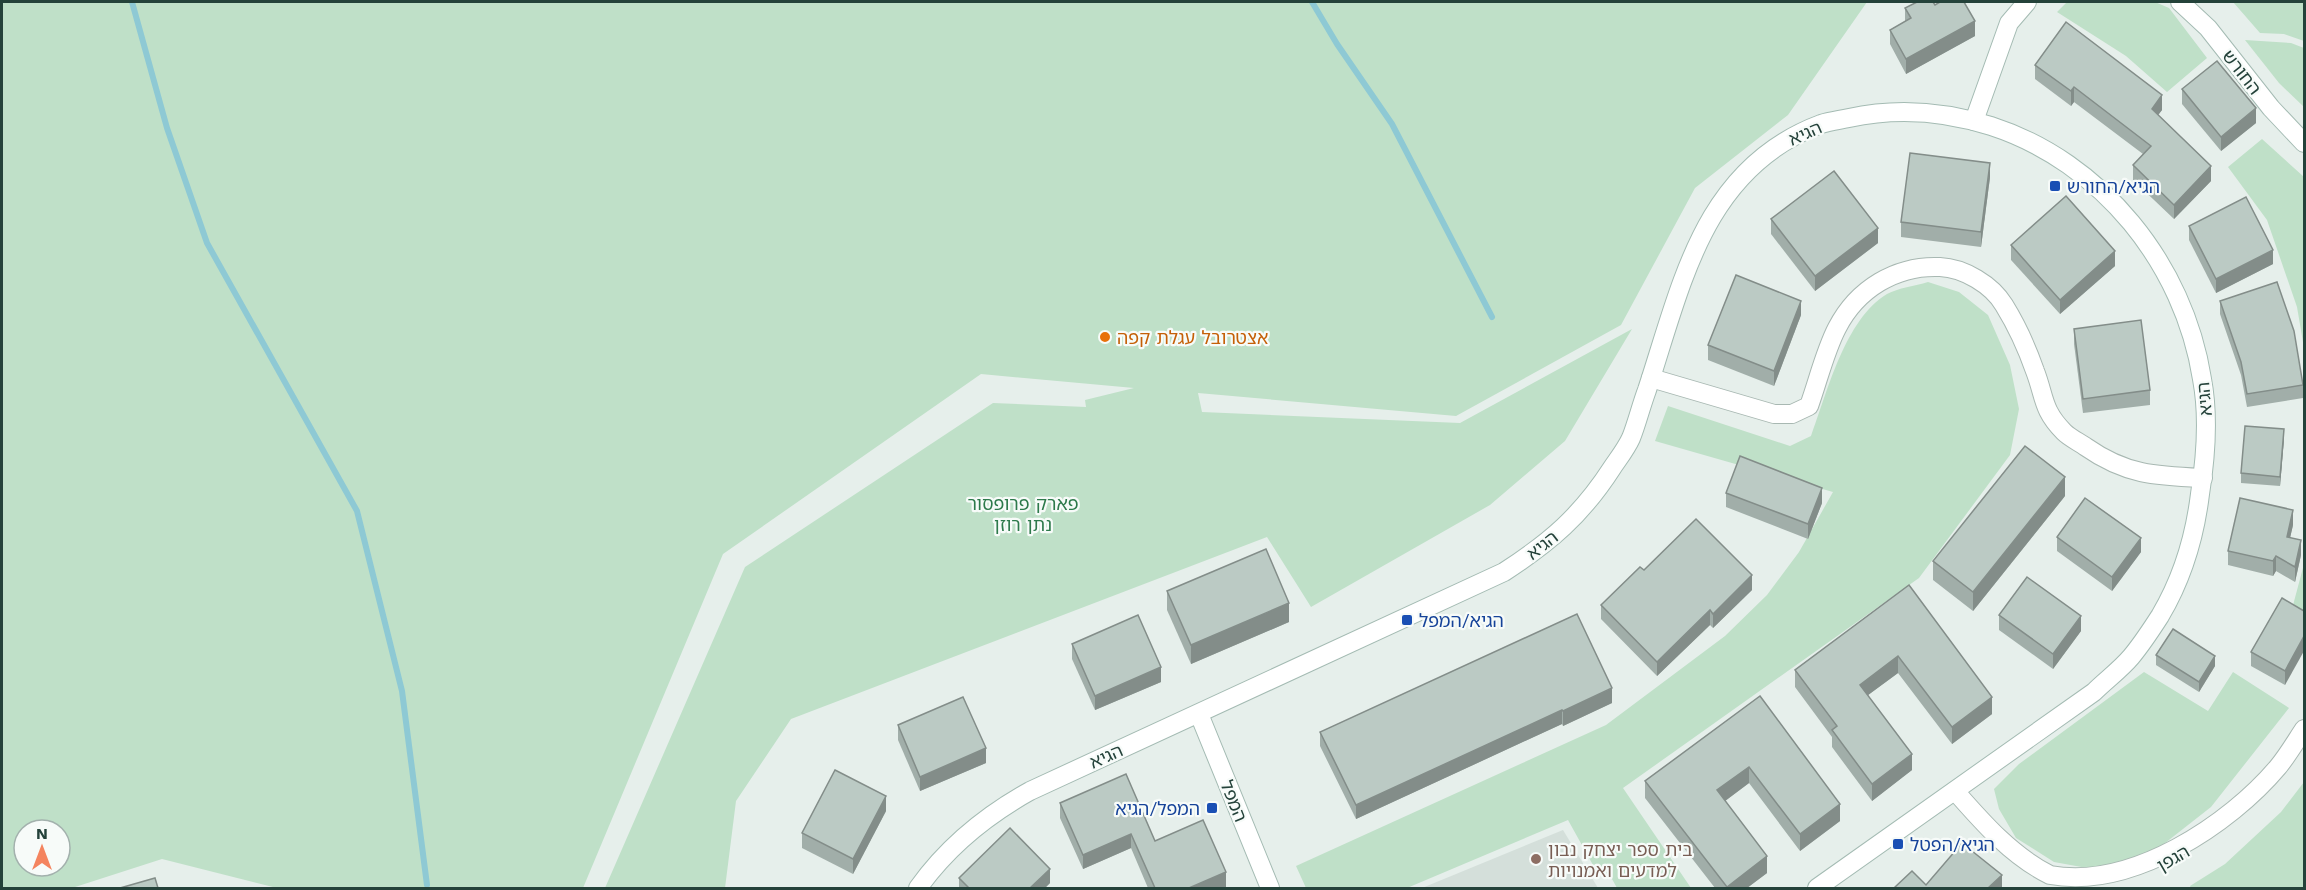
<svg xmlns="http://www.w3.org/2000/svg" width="2306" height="890" font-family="'Work Sans','Noto Sans Hebrew',sans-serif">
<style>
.built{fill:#d4dfda}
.green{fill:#bfe0c8;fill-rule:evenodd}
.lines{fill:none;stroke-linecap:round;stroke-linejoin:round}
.stream{stroke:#8ec9d4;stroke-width:6}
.street-casing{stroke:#a8b8b2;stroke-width:20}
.secondary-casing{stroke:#a4bbb3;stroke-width:20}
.street{stroke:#fff;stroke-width:18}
.secondary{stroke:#fff;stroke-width:18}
.wall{fill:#a1aea9}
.shaded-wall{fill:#838d89}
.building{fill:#bbcac4;stroke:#838d89;stroke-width:1.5}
.transit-dot{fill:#1a4fb4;stroke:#f7fbf9;stroke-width:2}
.food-dot{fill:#e8710a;stroke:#f7fbf9;stroke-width:2}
.education-dot{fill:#8d6e63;stroke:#f7fbf9;stroke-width:2}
.labels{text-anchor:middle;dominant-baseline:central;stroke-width:4.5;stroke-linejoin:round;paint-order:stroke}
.street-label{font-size:18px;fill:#24423a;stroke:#f7fbf9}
.transit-label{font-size:18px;fill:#164399;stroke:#f7fbf9;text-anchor:start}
.food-label{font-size:18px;fill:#c56008;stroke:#f7fbf9;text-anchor:start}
.park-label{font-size:18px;fill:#2d7a4b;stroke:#f7fbf9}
.education-label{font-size:18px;fill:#785e54;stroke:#f7fbf9;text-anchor:start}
</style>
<rect width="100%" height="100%" fill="#e6efeb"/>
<!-- built -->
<polygon class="built" points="1563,830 1598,888 1422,888"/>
<!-- green -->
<g class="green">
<path d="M2 2H1867L1788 115 1695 188 1621 325 1456 416 1198 393 1202 412 1460 423 1632 329 1565 441 1490 505 1311 607 1267 537 791 719 736 801 725 888H605L745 567 993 403 1086 407 1085 400 1134 388 981 374 723 554 583 888H277L162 859 72 888H2ZM24 830H60V866H24Z"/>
<polygon points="2067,2 2155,2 2169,8 2207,58 2167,92 2126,56 2057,12"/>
<polygon points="2233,2 2304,2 2304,41 2284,34 2260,33"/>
<polygon points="2245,40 2291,43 2304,48 2304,107 2279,83"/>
<polygon points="2262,139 2304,177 2304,348 2297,307 2267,220 2228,167"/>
<path d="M1928 282 1959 292 1988 315 2010 365 2019 409 2010 455 1919 578 1623 788 1691 888H1617L1612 879 1598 874 1568 820 1407 888H1306L1296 866 1606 725 1725 636 1767 595 1799 552 1833 492 1655 441 1668 406 1790 446 1811 436C1827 393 1845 319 1887 294 1898 288 1915 286 1928 282Z"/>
<polygon points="2304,564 2304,611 2292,609"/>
<polygon points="2144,672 2208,711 2233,672 2289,708 2211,807 2160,847 2121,866 2087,868 2054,862 2016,838 1999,809 1994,789 2019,764"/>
<polygon points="2304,782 2304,888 2191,888 2190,886 2225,864 2281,812"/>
</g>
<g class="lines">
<!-- stream -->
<g class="stream">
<polyline points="132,2 167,128 207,243 357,511 402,691 427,885"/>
<polyline points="1312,2 1337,44 1392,124 1492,317"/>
</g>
<defs>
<g id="street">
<path d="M1651 378 1774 414H1792L1809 406C1818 381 1825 351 1837 328 1857 289 1896 265 1940 267 1964 268 1992 285 2004 305 2017 326 2027 348 2035 371 2045 397 2042 410 2064 432 2070 438 2079 442 2086 447 2126 475 2156 476 2203 478"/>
<path d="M1955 791C1983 823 2012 856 2050 875 2132 890 2230 824 2278 767 2288 755 2296 741 2304 729"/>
</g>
<g id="secondary">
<polyline points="2180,2 2208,28 2271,108 2304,143"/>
<polyline points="1974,121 2009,23 2027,2"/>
<polyline points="1199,714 1270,888"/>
<path d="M918 888C948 846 985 816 1030 791L1504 572C1550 542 1581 516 1612 468 1618 459 1626 449 1631 438 1637 423 1641 406 1647 390 1682 284 1703 168 1821 124 1830 121 1840 120 1849 118 1898 107 1944 111 1991 126 2102 162 2184 264 2202 379 2209 416 2206 456 2200 494 2195 535 2182 579 2160 616 2151 630 2141 645 2131 657 2120 670 2106 680 2094 692L1817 888"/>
</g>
</defs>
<!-- street casing -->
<use href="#street" class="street-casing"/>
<!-- secondary casing -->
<use href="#secondary" class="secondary-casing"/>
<!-- street -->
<use href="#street" class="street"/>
<!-- secondary -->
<use href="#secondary" class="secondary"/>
</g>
<!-- wall -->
<g class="wall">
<polygon points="1935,5 1975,36 1906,74 1890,44 1890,30 1905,21 1905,8"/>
<polygon points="2035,65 2162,110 2158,115 2211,181 2174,219 2133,180 2133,165 2143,154 2074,102 2071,106 2035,79"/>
<polygon points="2182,89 2256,123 2221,151 2182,104"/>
<polygon points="1990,177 1981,247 1901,237 1901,222"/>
<polygon points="1771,219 1878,243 1815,291 1771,234"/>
<polygon points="2189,226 2273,264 2216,293 2189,240"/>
<polygon points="2011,245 2115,266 2060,314 2011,260"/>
<polygon points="2220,301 2303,385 2303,398 2247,407 2241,375 2220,314"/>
<polygon points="1801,315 1774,386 1708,360 1708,345"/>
<polygon points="2074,329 2150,390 2150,405 2083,413 2074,344"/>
<polygon points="2284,439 2280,486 2241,483 2241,473"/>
<polygon points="1726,493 1822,503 1808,539 1726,507"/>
<polygon points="2065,496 1973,611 1933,580 1933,561"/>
<polygon points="2293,525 2290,538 2301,555 2295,582 2276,571 2273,576 2228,565 2228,551"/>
<polygon points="2057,537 2141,552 2112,591 2057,551"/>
<polygon points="1909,585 1992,714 1952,744 1898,673 1868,695 1912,770 1872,801 1832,747 1832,737 1795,687 1795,670"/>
<polygon points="1752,590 1713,628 1710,625 1657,676 1601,619 1601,605"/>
<polygon points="1167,591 1289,622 1191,664 1167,610"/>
<polygon points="2304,611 2285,685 2251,666 2251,652"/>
<polygon points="1999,615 2081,631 2053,669 1999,630"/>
<polygon points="1072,644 1161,682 1095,710 1072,659"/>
<polygon points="2156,655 2215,666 2199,692 2156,665"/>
<polygon points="1760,696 1840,821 1800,851 1749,783 1725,801 1767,873 1747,888 1715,888 1645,798 1645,781"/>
<polygon points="1612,703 1563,726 1562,724 1356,819 1320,746 1320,732"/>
<polygon points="898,725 986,763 920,791 898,740"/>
<polygon points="1060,803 1155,841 1226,887 1222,888 1148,888 1131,848 1083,869 1060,818"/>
<polygon points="886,811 853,874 802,848 802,833"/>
<polygon points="959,878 1050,883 1045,888 959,888"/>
</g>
<!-- shaded-wall -->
<g class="shaded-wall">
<polygon points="1975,21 1975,36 1906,74 1906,59"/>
<polygon points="2074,87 2074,102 2071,106 2071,91"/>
<polygon points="2162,95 2162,110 2152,123 2152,109"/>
<polygon points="2256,108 2256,123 2221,151 2221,137"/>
<polygon points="1990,163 1990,177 1981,247 1981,232"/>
<polygon points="2211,166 2211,181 2174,219 2174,205"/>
<polygon points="1878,228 1878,243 1815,291 1815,276"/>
<polygon points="2273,250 2273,264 2216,293 2216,279"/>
<polygon points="2115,251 2115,266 2060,314 2060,300"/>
<polygon points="1801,301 1801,315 1774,386 1774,371"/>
<polygon points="2284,429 2284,439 2280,486 2280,477"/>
<polygon points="2065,477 2065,496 1973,611 1973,592"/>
<polygon points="1822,488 1822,503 1808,539 1808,524"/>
<polygon points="2293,510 2293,525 2287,551 2287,537"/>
<polygon points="2141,538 2141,552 2112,591 2112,577"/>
<polygon points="2301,540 2301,555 2295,582 2295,567"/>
<polygon points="2276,556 2276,571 2273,576 2273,561"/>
<polygon points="1752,575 1752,590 1713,628 1713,614"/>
<polygon points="1289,603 1289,622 1191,664 1191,645"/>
<polygon points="1710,610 1710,625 1657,676 1657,662"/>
<polygon points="2081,616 2081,631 2053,669 2053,654"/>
<polygon points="2304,636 2304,651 2285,685 2285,671"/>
<polygon points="1898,656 1898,673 1860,701 1860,685"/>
<polygon points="2215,656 2215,666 2199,692 2199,682"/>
<polygon points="1161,667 1161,682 1095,710 1095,696"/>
<polygon points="1612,688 1612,703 1563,726 1563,711"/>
<polygon points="1992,697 1992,714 1952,744 1952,727"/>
<polygon points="1562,710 1562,724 1356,819 1356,805"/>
<polygon points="986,748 986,763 920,791 920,777"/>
<polygon points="1912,754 1912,770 1872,801 1872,784"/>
<polygon points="1749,767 1749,783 1717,807 1717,790"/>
<polygon points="886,796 886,811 853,874 853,859"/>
<polygon points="1840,804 1840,821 1800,851 1800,834"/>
<polygon points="1131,834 1131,848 1083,869 1083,855"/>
<polygon points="1767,856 1767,873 1747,888 1727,888 1727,887"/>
<polygon points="1050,869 1050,883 1045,888 1030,888"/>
<polygon points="1226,872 1226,887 1222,888 1189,888"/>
<polygon points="2002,875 2002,888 1988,888"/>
</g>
<!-- building -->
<g class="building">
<polygon points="1917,2 1933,2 1935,5 1940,2 1964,2 1975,21 1906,59 1890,30 1911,18 1905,8"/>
<polygon points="2066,22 2162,95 2152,109 2211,166 2174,205 2133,165 2151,146 2074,87 2071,91 2035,65"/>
<polygon points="2217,61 2256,108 2221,137 2182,89"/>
<polygon points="1910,153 1990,163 1981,232 1901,222"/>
<polygon points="1834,171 1878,228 1815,276 1771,219"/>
<polygon points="2066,196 2115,251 2060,300 2011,245"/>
<polygon points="2246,197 2273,250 2216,279 2189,226"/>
<polygon points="1736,275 1801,301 1774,371 1708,345"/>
<polygon points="2277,282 2294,331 2303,385 2247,394 2241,362 2220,301"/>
<polygon points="2141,320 2150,390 2083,399 2074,329"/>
<polygon points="2245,426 2284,429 2280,477 2241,473"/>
<polygon points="2025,446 2065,477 1973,592 1933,561"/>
<polygon points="1740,456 1822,488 1808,524 1726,493"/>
<polygon points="2085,498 2141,538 2112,577 2057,537"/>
<polygon points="2240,498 2293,510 2287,537 2301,540 2295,567 2276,556 2273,561 2228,551"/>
<polygon points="1696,519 1752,575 1713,614 1710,610 1657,662 1601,605 1640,567 1644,570"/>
<polygon points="1266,549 1289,603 1191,645 1167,591"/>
<polygon points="2027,577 2081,616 2053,654 1999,615"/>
<polygon points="1909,585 1992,697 1952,727 1898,656 1860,685 1912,754 1872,784 1832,730 1837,726 1795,670"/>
<polygon points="2282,598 2304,611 2304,636 2285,671 2251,652"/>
<polygon points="1577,614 1612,688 1563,711 1562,710 1356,805 1320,732"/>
<polygon points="1138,615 1161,667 1095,696 1072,644"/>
<polygon points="2173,629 2215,656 2199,682 2156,655"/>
<polygon points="1760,696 1840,804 1800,834 1749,767 1717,790 1767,856 1727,887 1645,781"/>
<polygon points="963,697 986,748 920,777 898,725"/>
<polygon points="835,770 886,796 853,859 802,833"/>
<polygon points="1126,774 1155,841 1203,820 1226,872 1189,888 1155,888 1131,834 1083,855 1060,803"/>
<polygon points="1010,828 1050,869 1030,888 969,888 959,878"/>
<polygon points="1962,843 2002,875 1988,888 1894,888 1912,871 1926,885"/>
<polygon points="155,878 158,888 120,888"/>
</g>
<!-- markers -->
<g class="transit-dot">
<rect x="2049" y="180" width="12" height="12" rx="3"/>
<rect x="1401" y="614" width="12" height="12" rx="3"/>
<rect x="1206" y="802" width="12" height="12" rx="3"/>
<rect x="1892" y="838" width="12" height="12" rx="3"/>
</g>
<circle class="food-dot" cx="1105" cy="337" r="6"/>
<circle class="education-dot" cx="1536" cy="859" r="6"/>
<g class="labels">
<!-- street labels -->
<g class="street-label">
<text transform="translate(2242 72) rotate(52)">החורש</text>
<text transform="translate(1805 133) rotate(-24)">הגיא</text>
<text transform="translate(2204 399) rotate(-95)">הגיא</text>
<text transform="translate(1542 545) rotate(-38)">הגיא</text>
<text transform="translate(1106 756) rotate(-24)">הגיא</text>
<text transform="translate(1234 801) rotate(68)">המפל</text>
<text transform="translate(2173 858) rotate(-30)">הגפן</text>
</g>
<!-- transit labels -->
<g class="transit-label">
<text x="2067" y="186">הגיא/החורש</text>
<text x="1419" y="620">הגיא/המפל</text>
<text x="1200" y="808" text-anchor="end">המפל/הגיא</text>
<text x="1910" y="844">הגיא/הפטל</text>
</g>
<!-- food labels -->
<g class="food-label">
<text x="1117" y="337">אצטרובל עגלת קפה</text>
</g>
<!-- park labels -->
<g class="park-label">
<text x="1023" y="503">פארק פרופסור<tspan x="1023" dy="21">נתן רוזן</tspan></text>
</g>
<!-- education labels -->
<g class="education-label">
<text x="1548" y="849">בית ספר יצחק נבון<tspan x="1548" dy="21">למדעים ואמנויות</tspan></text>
</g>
</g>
<!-- border -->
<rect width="2306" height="890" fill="none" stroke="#24423a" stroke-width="6"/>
<!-- north arrow -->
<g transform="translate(42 848)"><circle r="28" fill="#f7fbf9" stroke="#a3b1ad" stroke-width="1.5"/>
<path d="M0-4.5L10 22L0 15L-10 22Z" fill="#f4845f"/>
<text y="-9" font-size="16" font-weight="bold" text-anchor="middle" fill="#24423a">N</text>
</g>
</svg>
